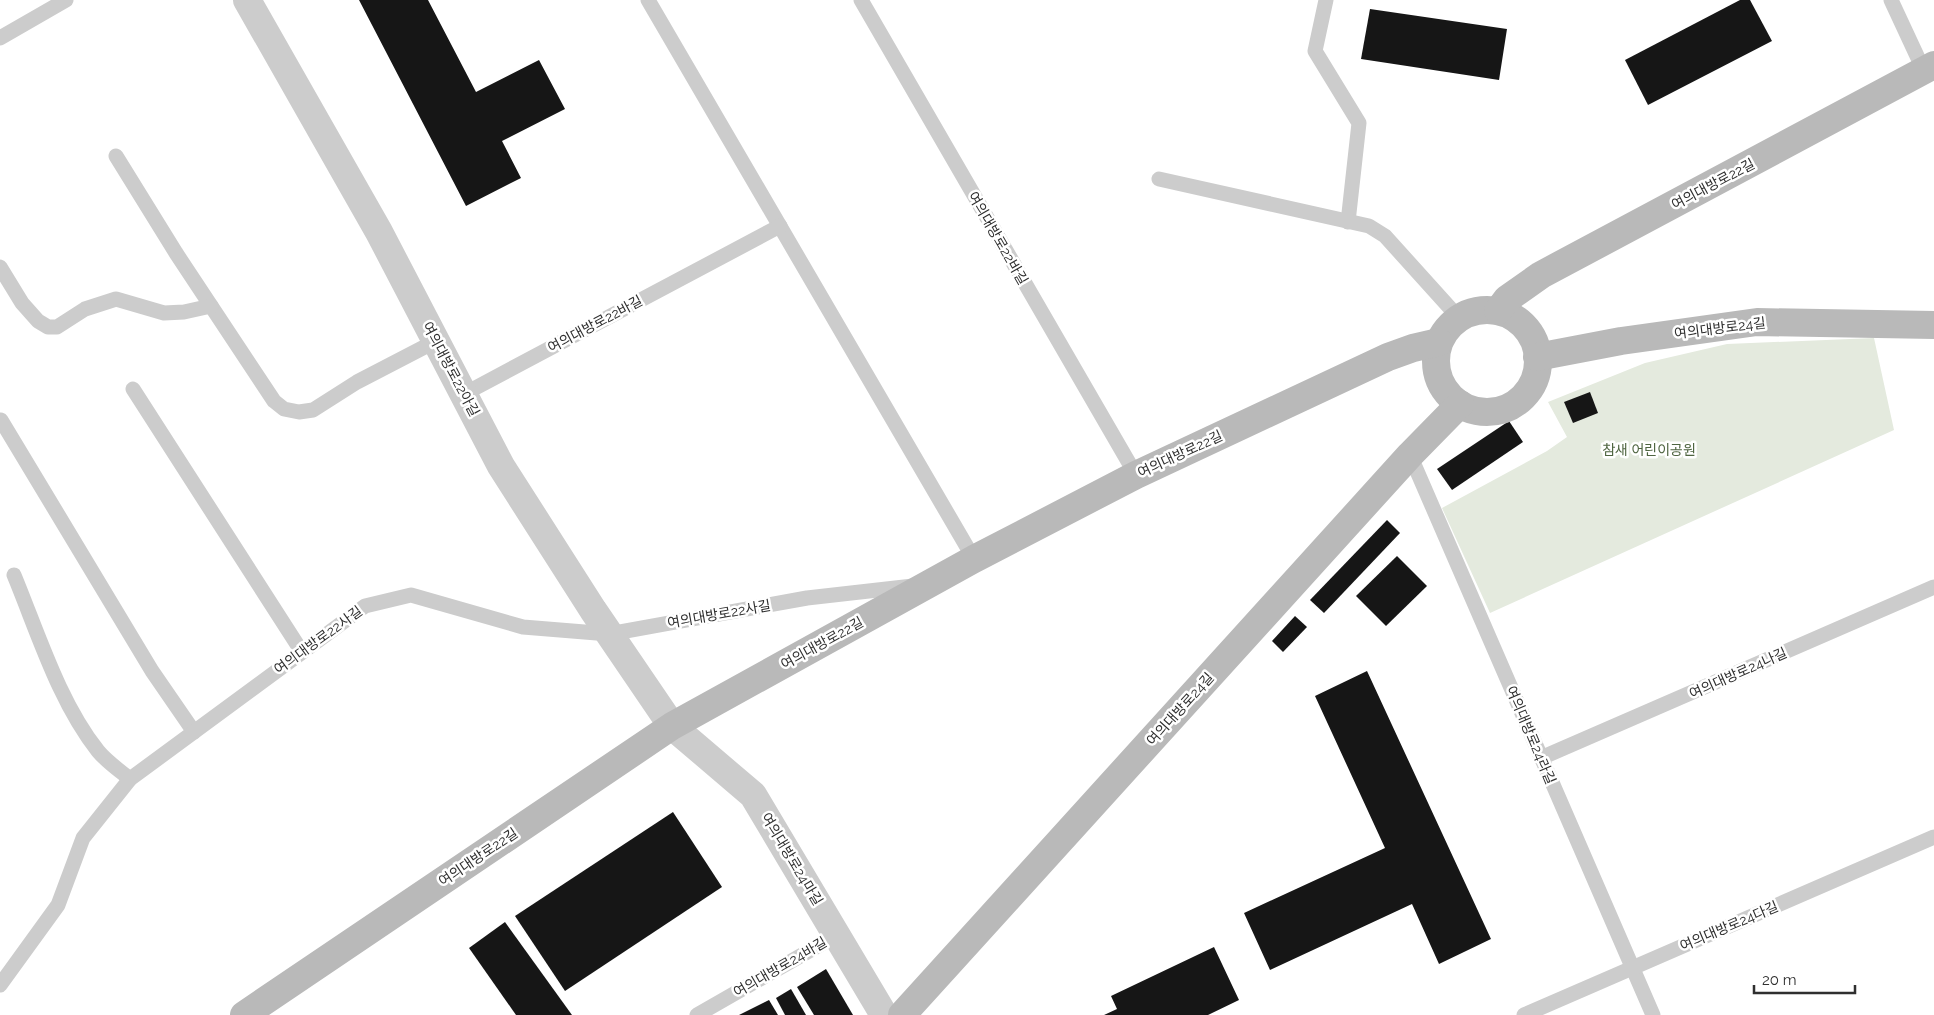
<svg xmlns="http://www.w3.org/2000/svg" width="1934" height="1015" font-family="Raleway,'Noto Sans KR',sans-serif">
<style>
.green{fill:#e4eade}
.building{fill:#161616}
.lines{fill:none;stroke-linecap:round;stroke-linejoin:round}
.lane{stroke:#ccc;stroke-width:15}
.street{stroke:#ccc;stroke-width:28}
.secondary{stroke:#b9b9b9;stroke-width:28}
.labels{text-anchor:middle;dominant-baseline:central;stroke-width:5;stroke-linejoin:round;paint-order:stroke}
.street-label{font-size:14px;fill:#2f2f2f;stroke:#fff}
.park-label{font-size:14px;fill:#4f6541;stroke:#fff}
</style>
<rect width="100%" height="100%" fill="#fff"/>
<!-- green -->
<polygon class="green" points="1874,338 1894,430 1490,613 1442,508 1547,451 1567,437 1548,402 1645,363 1727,344"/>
<!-- building -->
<g class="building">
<polygon points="359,0 428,0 476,92 539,60 565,109 502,141 521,178 466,206"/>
<polygon points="1740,0 1750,0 1772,41 1648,105 1625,60"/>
<polygon points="1370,9 1507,29 1499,80 1361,59"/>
<polygon points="1590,392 1598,413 1573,423 1564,402"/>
<polygon points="1509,421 1523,442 1452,490 1437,469"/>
<polygon points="1387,520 1400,533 1324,613 1310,600"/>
<polygon points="1397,556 1427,586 1386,626 1356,596"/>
<polygon points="1295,616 1307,627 1283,652 1272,641"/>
<polygon points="1367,671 1491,939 1439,964 1412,904 1270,970 1244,913 1385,848 1315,696"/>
<polygon points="673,812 722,887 565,991 515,916"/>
<polygon points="505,922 572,1015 516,1015 469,948"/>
<polygon points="1214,947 1239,1000 1208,1015 1104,1015 1117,1009 1111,996"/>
<polygon points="826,969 853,1015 814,1015 797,987"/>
<polygon points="791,989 806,1015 785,1015 776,998"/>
<polygon points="769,1000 778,1015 739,1015"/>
</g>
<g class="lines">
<!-- lane -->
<g class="lane">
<polyline points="648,0 974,559"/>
<polyline points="861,0 1136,475"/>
<polyline points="1326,0 1315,51 1359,123 1348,222"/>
<polyline points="1891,0 1924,71"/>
<polyline points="0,38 66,0"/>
<polyline points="116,156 176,253 274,401 284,409 299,412 313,410 357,382 436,341"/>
<polyline points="1159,179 1369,226 1385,236 1459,318"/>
<polyline points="0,267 22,303 38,321 48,327 57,327 85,309 116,299 164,313 184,312 211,306"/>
<polyline points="133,389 302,652"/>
<polyline points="464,394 780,226"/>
<polyline points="1,420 152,671 194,732"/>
<polyline points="1410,455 1653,1015"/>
<path d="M14 575C38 633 59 702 98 751 107 762 119 770 130 779"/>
<polyline points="1541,758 1934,587"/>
<polyline points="0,985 58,905 83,838 130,779 365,606 411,595 523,627 609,634 807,598 913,586"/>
<polyline points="697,1015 837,935"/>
<polyline points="1524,1015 1934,837"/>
</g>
<!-- street -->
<polyline class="street" points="247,0 379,232 501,466 593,610 672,726 753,795 884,1015"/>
<!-- secondary -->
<g class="secondary">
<circle cx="1487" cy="361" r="51"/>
<polyline points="1498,311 1507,299 1541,275 1934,65"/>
<polyline points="1537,357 1621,341 1757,322 1934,325"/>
<polyline points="244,1015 672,726 974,559 1136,475 1388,357 1413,348 1439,342"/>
<polyline points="902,1015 1410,455 1460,404"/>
</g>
</g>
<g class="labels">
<!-- street labels -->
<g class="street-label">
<text transform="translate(1713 184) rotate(-28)">여의대방로22길</text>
<text transform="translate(998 238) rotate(60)">여의대방로22바길</text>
<text transform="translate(595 324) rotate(-28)">여의대방로22바길</text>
<text transform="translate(1720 328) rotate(-7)">여의대방로24길</text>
<text transform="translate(451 369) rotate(62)">여의대방로22아길</text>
<text transform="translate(1180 454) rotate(-25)">여의대방로22길</text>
<text transform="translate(719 614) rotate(-10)">여의대방로22사길</text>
<text transform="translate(318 640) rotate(-36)">여의대방로22사길</text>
<text transform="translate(822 643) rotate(-29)">여의대방로22길</text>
<text transform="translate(1738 673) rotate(-24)">여의대방로24나길</text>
<text transform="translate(1180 709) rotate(-48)">여의대방로24길</text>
<text transform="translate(1531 735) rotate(67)">여의대방로24라길</text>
<text transform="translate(478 857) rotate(-34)">여의대방로22길</text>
<text transform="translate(792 859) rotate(59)">여의대방로24마길</text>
<text transform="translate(1729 926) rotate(-23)">여의대방로24다길</text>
<text transform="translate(780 967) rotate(-30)">여의대방로24바길</text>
</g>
<!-- park labels -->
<g class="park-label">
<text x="1649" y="450">참새 어린이공원</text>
</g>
</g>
<!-- scale -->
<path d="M1754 985v8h101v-8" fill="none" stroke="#2f2f2f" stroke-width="2.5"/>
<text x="1762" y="985" font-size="15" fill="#2f2f2f" stroke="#ffffff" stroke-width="4" paint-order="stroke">20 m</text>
</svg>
